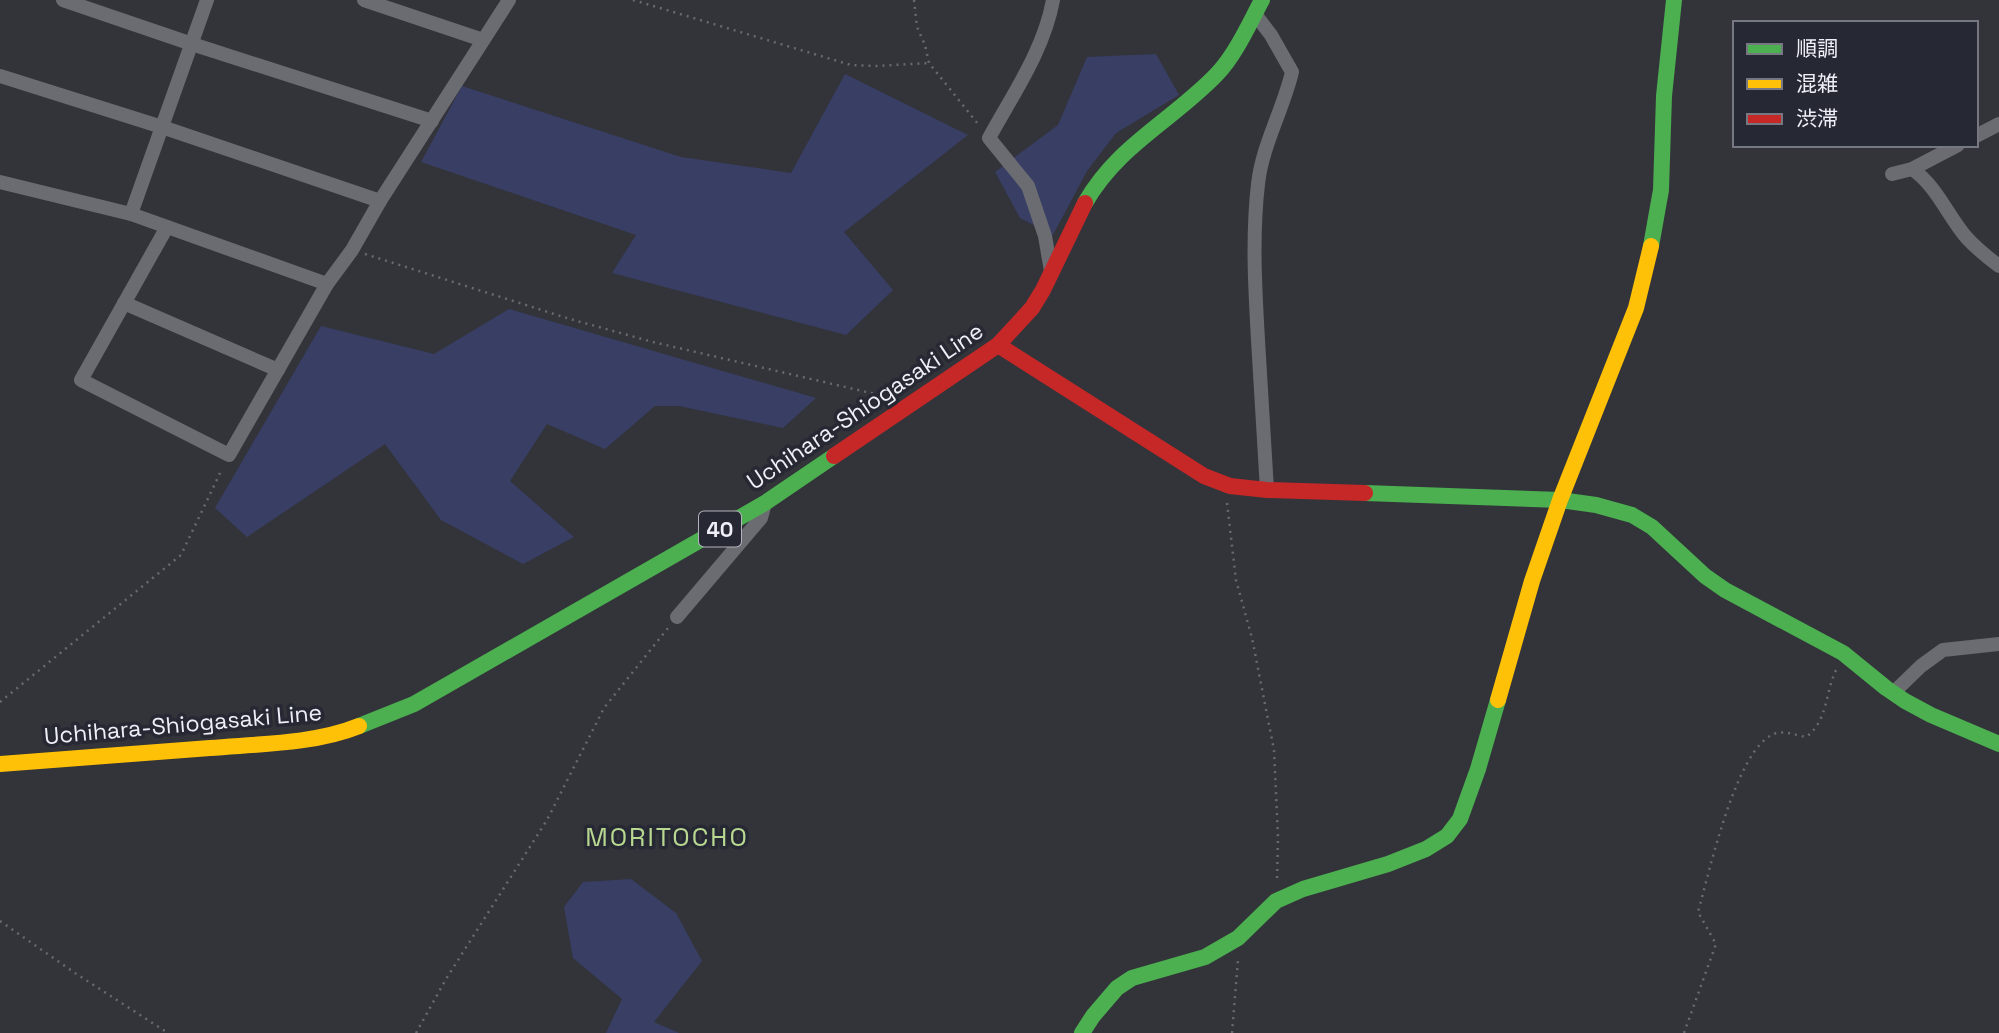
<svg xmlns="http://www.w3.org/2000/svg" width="1999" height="1033" font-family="'Space Grotesk','Noto Sans JP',sans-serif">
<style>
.green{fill:#393e64}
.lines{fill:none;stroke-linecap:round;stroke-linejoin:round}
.path{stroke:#696a6f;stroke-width:2.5;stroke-dasharray:2 5;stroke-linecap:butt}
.street{stroke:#6b6c71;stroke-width:14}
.fast{stroke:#4caf50;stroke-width:16}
.slow{stroke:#ffc107;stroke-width:16}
.jam{stroke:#c62828;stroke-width:16}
.labels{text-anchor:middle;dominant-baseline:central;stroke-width:7;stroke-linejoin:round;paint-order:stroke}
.shield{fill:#262833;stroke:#b2b3bc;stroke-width:2}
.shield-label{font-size:21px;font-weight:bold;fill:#eeeff7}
.street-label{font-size:23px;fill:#eeeff7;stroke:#262833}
.quarter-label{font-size:26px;letter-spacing:2px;fill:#b8d790;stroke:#262833}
</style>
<rect width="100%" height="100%" fill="#32343a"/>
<!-- green -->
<g class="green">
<polygon points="1156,54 1179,95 1116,133 1087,171 1053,235 1020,218 995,172 1058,125 1087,57"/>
<polygon points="845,74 968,135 844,232 893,290 846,335 612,273 636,235 421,162 462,86 681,157 791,173"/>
<polygon points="509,309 816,398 783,428 679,406 655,406 605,449 547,424 510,481 574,537 523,564 441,520 385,444 247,537 215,508 321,326 434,354"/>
<polygon points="631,879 676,913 702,961 654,1022 679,1033 606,1033 622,999 573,958 564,907 583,882"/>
</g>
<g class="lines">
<!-- path -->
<g class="path">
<polyline points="633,0 851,65 876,66 929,63"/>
<polyline points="914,0 917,27 925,45 929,63 978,124"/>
<polyline points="365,254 570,319 653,342 888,397"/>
<polyline points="1227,503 1236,580 1252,638 1274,750 1278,837 1277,880"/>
<polyline points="0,702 181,555 222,469"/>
<polyline points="0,921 75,973 168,1033"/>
<polyline points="416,1033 446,979 547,820 604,708 668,628"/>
<polyline points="1232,1033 1238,960"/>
<path d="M1684 1033 1716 944 1698 912C1709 874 1736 748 1774 734 1784 730 1795 735 1806 737 1828 721 1825 693 1836 670"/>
</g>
<!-- street -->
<g class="street">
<polyline points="63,0 192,44 432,121"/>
<polyline points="364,0 483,40"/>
<path d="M1255 14 1271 35 1292 72C1283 110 1262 146 1258 184 1252 236 1255 288 1258 340 1261 390 1264 440 1267 490"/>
<polyline points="0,76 162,127 380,201"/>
<polyline points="1976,136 1999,124"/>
<path d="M1912 169C1936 185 1948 216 1966 237 1976 248 1987 257 1999 266"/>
<polyline points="1892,174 1912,169 1958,145"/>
<polyline points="0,182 131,214 327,284"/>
<polyline points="131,214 207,0"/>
<polyline points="167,227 81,380 229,455 327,284 352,250 380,201 509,0"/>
<path d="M1051 271 1045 236 1028 186 989 138C1013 94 1044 50 1053 0"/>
<polyline points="124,303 278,370"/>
<polyline points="677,617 761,518 765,503"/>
<polyline points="1893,693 1921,666 1943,650 1999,644"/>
</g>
<!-- fast -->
<g class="fast">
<path d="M1085 203C1118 145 1172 121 1217 74 1236 54 1249 24 1262 0"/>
<polyline points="1651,246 1661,190 1664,96 1674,0"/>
<polyline points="1365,493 1560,500 1596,505 1632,515 1652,527 1705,576 1725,590 1843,653 1886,688 1905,701 1931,715 1999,744"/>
<polyline points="359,726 414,704 765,503 834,456"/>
<polyline points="1082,1033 1093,1016 1117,988 1132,978 1205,957 1238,938 1276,901 1303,889 1388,864 1426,849 1447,836 1460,819 1478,769 1498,700"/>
</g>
<!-- slow -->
<g class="slow">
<polyline points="1498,700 1532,581 1560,500 1636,308 1651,246"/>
<path d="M0 764C70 759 140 753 210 748 257 744 315 744 359 726"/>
</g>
<!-- jam -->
<g class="jam">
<polyline points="998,345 1204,476 1230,486 1267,490 1365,493"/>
<polyline points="834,456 998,345 1032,308 1043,290 1085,203"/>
</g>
</g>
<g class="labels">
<!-- shield labels -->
<rect class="shield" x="699" y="511.5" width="42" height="35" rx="5"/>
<g class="shield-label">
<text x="720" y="529">40</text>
</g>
<!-- street labels -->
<g class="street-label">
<text transform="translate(865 406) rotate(-34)">Uchihara-Shiogasaki Line</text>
<text transform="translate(183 724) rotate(-5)">Uchihara-Shiogasaki Line</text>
</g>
<!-- quarter labels -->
<g class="quarter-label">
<text x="667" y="837">MORITOCHO</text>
</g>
</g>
<!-- legend -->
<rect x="1733" y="21" width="245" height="126" fill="#262833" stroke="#767881" stroke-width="2"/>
<rect x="1747" y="44" width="35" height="10" fill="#4caf50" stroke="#767881" stroke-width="2"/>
<text x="1796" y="56" font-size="21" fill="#eeeff7">順調</text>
<rect x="1747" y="79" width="35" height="10" fill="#ffc107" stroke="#767881" stroke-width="2"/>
<text x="1796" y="91" font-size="21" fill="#eeeff7">混雑</text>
<rect x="1747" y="114" width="35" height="10" fill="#c62828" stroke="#767881" stroke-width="2"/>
<text x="1796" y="126" font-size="21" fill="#eeeff7">渋滞</text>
</svg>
